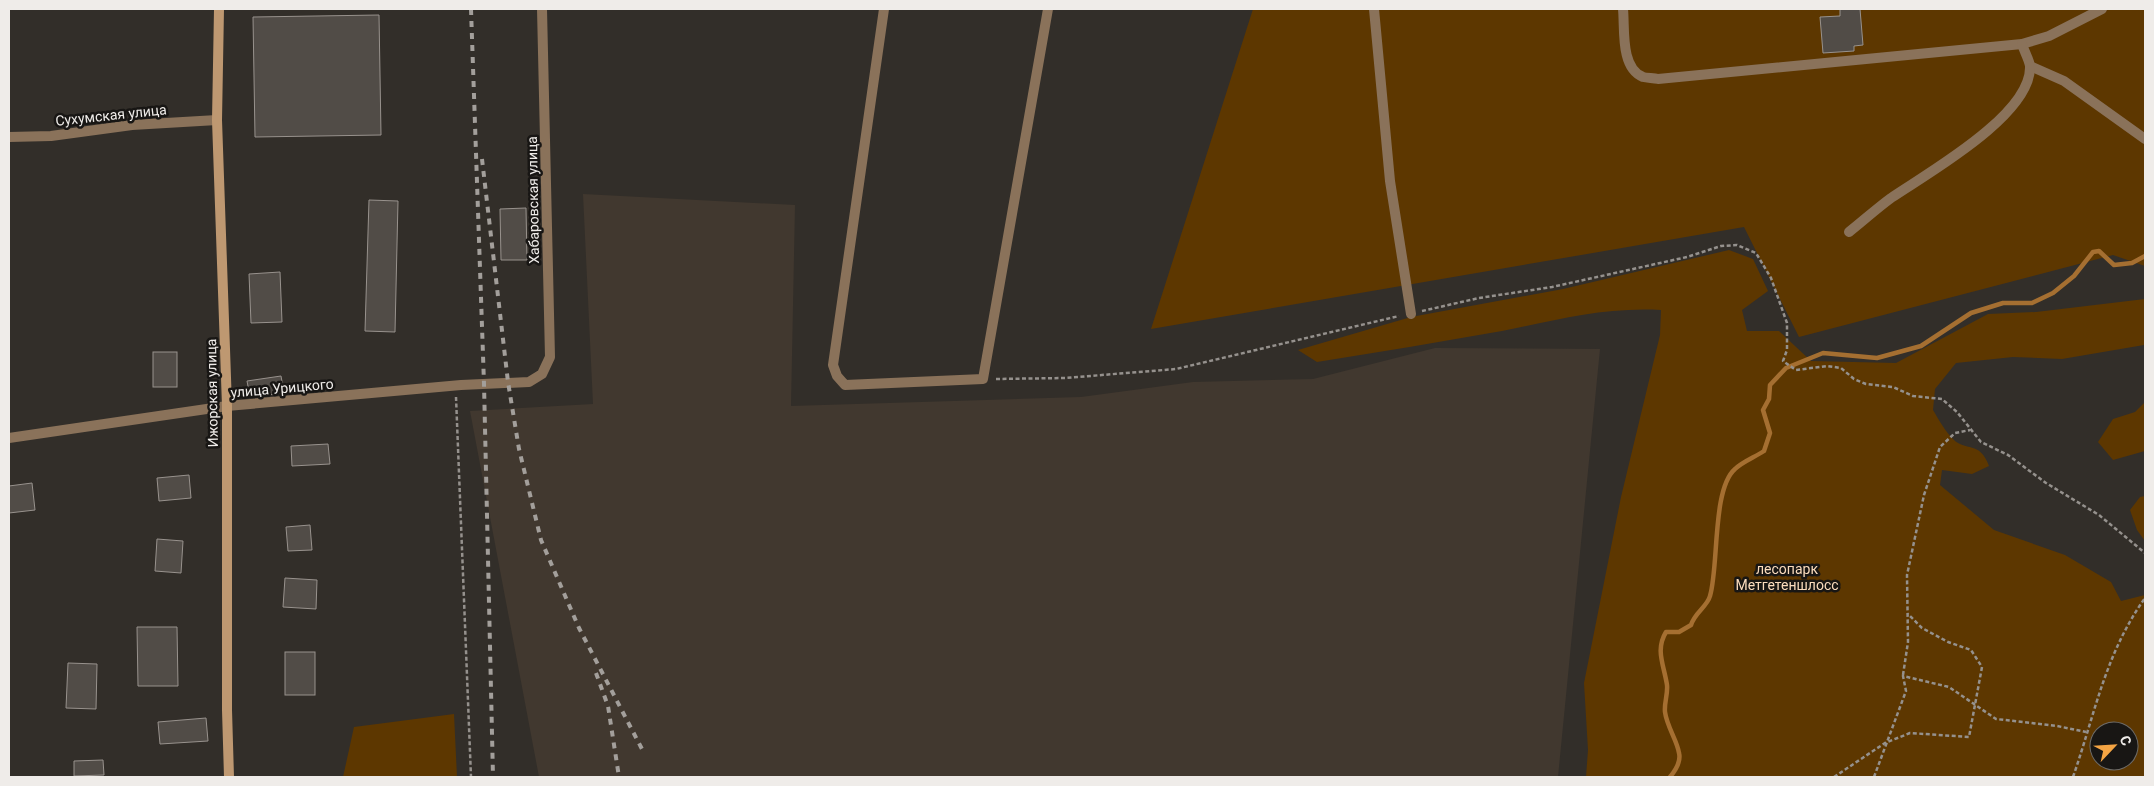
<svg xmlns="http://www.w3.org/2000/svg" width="2154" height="786" font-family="Roboto,sans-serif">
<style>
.built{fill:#41382f}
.green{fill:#5d3700;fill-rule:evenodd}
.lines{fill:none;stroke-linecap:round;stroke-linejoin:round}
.stream{stroke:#a56f31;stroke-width:4.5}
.building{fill:#514c47;stroke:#98928d}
.path{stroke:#95918d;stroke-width:2.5;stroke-dasharray:4 2.5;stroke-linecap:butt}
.street{stroke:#8a725a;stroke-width:10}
.secondary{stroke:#be9871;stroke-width:10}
.rail{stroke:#a39f9b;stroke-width:4;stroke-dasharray:6 6;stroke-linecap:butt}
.labels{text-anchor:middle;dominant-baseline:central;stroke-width:5;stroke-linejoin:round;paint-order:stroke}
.street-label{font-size:14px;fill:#efece9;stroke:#181614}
.park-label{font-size:14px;fill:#fbdcbd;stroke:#181614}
</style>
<rect width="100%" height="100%" fill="#322e29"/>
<!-- built -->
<polygon class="built" points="583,194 795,205 791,406 1081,397 1193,382 1313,379 1435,348 1600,349 1558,777 539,777 470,411 593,404"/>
<!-- green -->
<g class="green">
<polygon points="1253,9 2145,9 2145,266 2113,255 1799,337 1744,227 1151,329"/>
<path d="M1729 250 1753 259 1768 291 1742 310 1747 331H1779L1811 361 1896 363 1988 314 2036 312 2145 299V352L2144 345 2062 359 2013 357 1956 363 1935 389 1933 410C1939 420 1945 431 1953 439 1965 452 1980 440 1989 466L1972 474 1942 470 1940 485 1994 530 2065 555 2111 582 2121 601 2145 595V777H1586L1588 750 1584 683 1621 497 1660 335 1661 310C1603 307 1558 320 1502 331 1440 342 1379 352 1317 362L1298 350 1411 317 1563 289ZM2099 731H2129V761H2099Z"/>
<polygon points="2145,402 2145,451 2113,460 2098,442 2113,419 2135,412"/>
<polygon points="2145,496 2145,541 2137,530 2130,510 2140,497"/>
<polygon points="454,714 457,777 343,777 354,727"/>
</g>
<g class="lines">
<!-- stream -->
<path class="stream" d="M1670 777C1675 771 1681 761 1679 753 1677 740 1667 727 1665 712 1664 703 1668 694 1667 685 1664 665 1655 650 1666 632H1679L1691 625C1695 612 1707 607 1710 596 1719 566 1712 489 1735 469 1742 462 1755 457 1764 451L1770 433 1763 410 1769 399 1770 385 1786 368 1823 353 1877 358 1921 346 1971 313 2003 303H2032L2053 293 2074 276 2093 252 2099 251 2114 265 2132 263 2145 256"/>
</g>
<!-- building -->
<g class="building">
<polygon points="1840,9 1860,9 1863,45 1854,46 1854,51 1823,53 1820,17 1840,16"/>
<polygon points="379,15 381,135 255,137 253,17"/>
<polygon points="369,200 398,201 395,332 365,331"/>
<polygon points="526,208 527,260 501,260 500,209"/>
<polygon points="280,272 282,322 251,323 249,274"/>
<rect x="153" y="352" width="24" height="35"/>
<polygon points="281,376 284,393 250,397 247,381"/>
<polygon points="328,444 330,464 292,466 291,446"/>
<polygon points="189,475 191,498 159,501 157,478"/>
<polygon points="32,483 35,510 9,513 9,486"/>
<polygon points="310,525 312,550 288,551 286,527"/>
<polygon points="157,539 183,541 181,573 155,571"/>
<polygon points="285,578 317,580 316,609 283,607"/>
<polygon points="137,627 177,627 178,686 138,686"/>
<rect x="285" y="652" width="30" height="43"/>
<polygon points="68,663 97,664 96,709 66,708"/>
<polygon points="206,718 208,741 160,744 158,722"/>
<polygon points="103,760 104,775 74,776 74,761"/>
</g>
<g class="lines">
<!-- path -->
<g class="path">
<polyline points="1422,311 1479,298 1552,287 1687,257 1721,246 1737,245 1756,253 1771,278 1787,323 1787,350 1783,361 1796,370 1827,366 1841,368 1854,379 1866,384 1893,387 1913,396 1942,399 1957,412 1981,442 2008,455 2046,483 2099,515 2145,553"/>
<polyline points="996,379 1065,378 1176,369 1399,316"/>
<polyline points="456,397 471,777"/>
<polyline points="1903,675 1908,642 1907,575 1924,495 1940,447 1955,433 1970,430"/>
<polyline points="1834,777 1885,743 1910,733 1969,737 1982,667 1971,650 1948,642 1922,628 1908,614"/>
<polyline points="1874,777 1906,691 1903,676 1949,687 1996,719 2057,726 2086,732"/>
<path d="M2073 777C2095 714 2105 654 2145 598"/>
</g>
<!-- street -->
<g class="street">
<polyline points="884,9 833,365 837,376 845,385 983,379 1048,9"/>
<polyline points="1374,9 1390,181 1411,314"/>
<path d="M1623 9C1625 28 1620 68 1643 77 1647 78 1654 78 1658 79L2022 44 2049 36 2102 9"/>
<polyline points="2030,66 2064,81 2145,139"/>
<polyline points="9,137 51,136 132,125 217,120"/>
<path d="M1849 232C1863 221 1876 209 1891 198 1926 174 2032 115 2030 66 2029 59 2024 51 2022 44"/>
<polyline points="9,438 227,406 461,385 529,382 542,374 550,357 542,9"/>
</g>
<!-- secondary -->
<polyline class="secondary" points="219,9 217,120 227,406 227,710 229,777"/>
<!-- rail -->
<g class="rail">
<polyline points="471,9 484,384 493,777"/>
<polyline points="482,159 508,382 519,449 541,540 579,628 643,751"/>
<polyline points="596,673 608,706 619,777"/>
</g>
</g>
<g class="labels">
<!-- street labels -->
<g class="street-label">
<text transform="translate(111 115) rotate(-6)">Сухумская улица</text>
<text transform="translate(533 200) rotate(-91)">Хабаровская улица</text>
<text transform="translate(282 388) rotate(-5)">улица Урицкого</text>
<text transform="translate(212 393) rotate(-91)">Ижорская улица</text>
</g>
<!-- park labels -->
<g class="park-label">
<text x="1787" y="569">лесопарк<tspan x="1787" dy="16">Метгетеншлосс</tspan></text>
</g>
</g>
<!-- border -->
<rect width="2154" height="786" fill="none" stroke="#efece9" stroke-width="20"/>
<!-- north arrow -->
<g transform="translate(2114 746) rotate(65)"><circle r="24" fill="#181614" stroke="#6e6c69"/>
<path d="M0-4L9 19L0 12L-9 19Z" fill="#f4a443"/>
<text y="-8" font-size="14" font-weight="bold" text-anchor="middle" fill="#efece9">С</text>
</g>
</svg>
